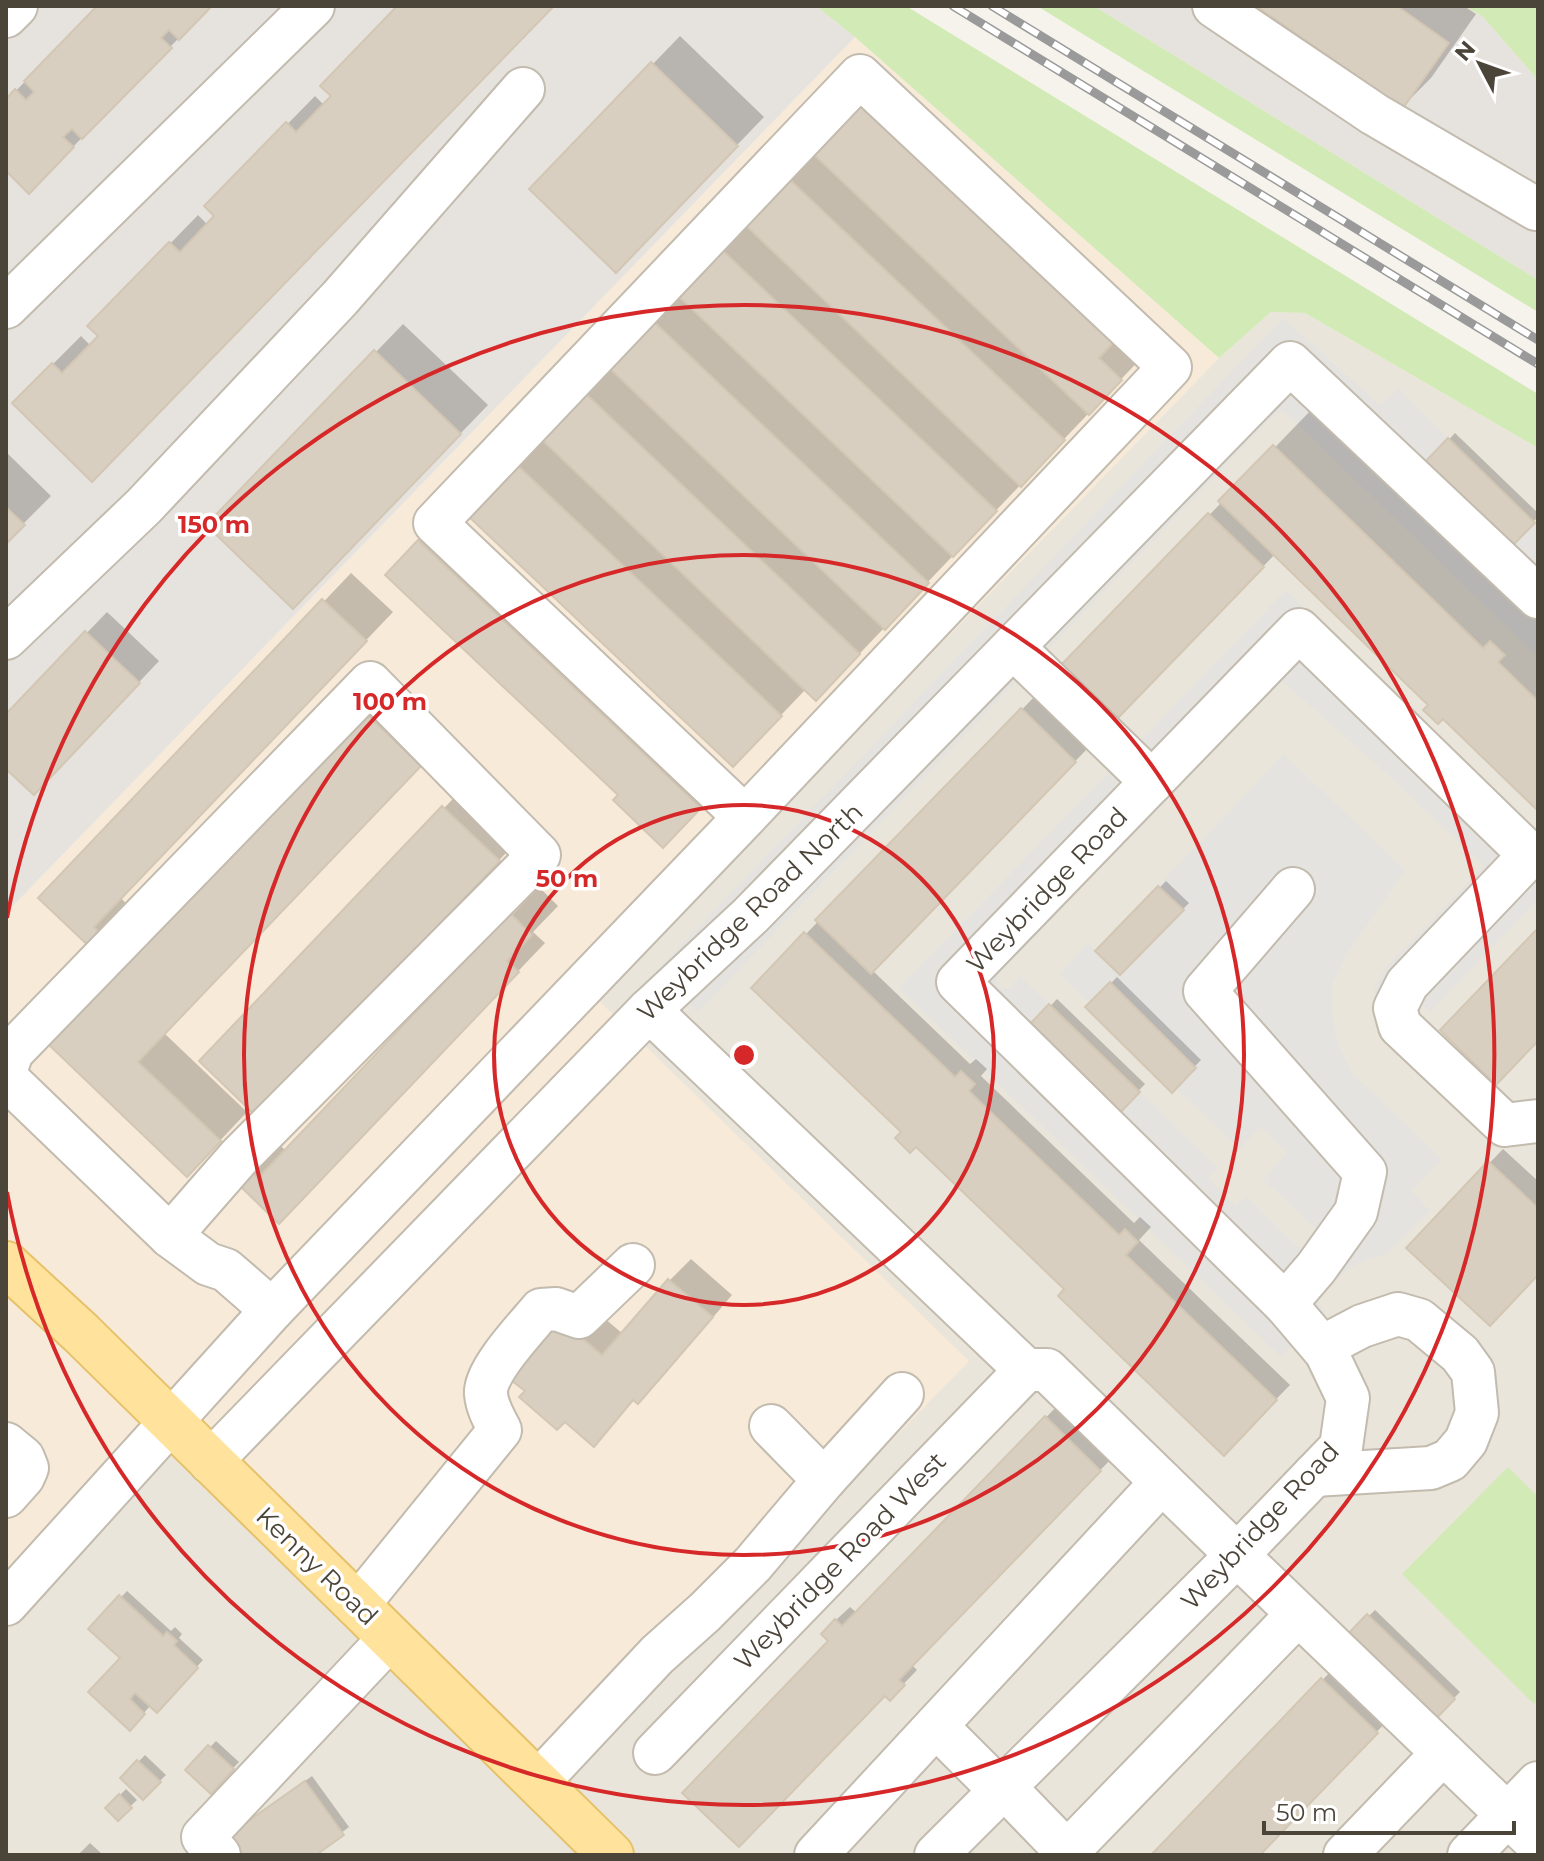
<svg xmlns="http://www.w3.org/2000/svg" width="1544" height="1861" font-family="Montserrat,sans-serif">
<style>
.residential{fill:#eae5da}
.commercial{fill:#f7ead8}
.industrial{fill:#e6e2dd}
.green{fill:#d2eab5}
.parking{fill:#e5e3e0}
.shadow{fill:#0003}
.building{fill:#d8cfc1;stroke:#d3c7b4;stroke-width:2}
.lines{fill:none;stroke-linecap:round;stroke-linejoin:round}
.minor-casing{stroke:#c2bbae;stroke-width:46}
.major-casing{stroke:#e6c16a;stroke-width:48}
.minor{stroke:#fff;stroke-width:42}
.major{stroke:#ffe39c;stroke-width:44}
.rail-casing{stroke:#9a9a9a;stroke-width:9}
.rail{stroke:#fff;stroke-width:6;stroke-dasharray:18;stroke-linecap:butt}
.ring{fill:none;stroke:#d62828;stroke-width:4}
.labels{text-anchor:middle;dominant-baseline:central;stroke-width:7;stroke-linejoin:round;paint-order:stroke}
.street-label{font-size:26px;fill:#4b4439;stroke:#fff}
.centre{fill:#d62828;stroke:#fff;stroke-width:4}
.ring-label{font-size:24px;text-anchor:middle;font-weight:bold;fill:#d62828;stroke:#fff;stroke-width:7;stroke-linejoin:round;paint-order:stroke}
</style>
<rect width="100%" height="100%" fill="#f6f3ec"/>
<!-- residential -->
<polygon class="residential" points="1271,312 1305,313 1538,448 1538,1855 6,1855 6,1603 1219,358"/>
<!-- commercial -->
<polygon class="commercial" points="855,37 1219,358 596,998 969,1361 548,1795 172,1435 6,1603 6,913"/>
<!-- industrial -->
<g class="industrial">
<polygon points="6,6 816,6 855,37 6,913"/>
<polygon points="1094,6 1465,6 1482,16 1538,80 1538,280"/>
</g>
<!-- green -->
<g class="green">
<polygon points="816,6 906,6 1538,394 1538,448 1305,313 1271,312 1219,358 855,37"/>
<polygon points="1037,6 1094,6 1538,280 1538,312"/>
<polygon points="1465,6 1538,6 1538,80 1482,16"/>
<polygon points="1508,1467 1538,1497 1538,1700 1534,1704 1402,1574"/>
</g>
<!-- parking -->
<polygon class="parking" points="1283,318 1381,406 1398,388 1448,438 1424,462 1512,547 1535,523 1538,526 1538,657 1286,413 1281,411 1275,414 1042,656 1136,745 1286,590 1538,834 1538,900 1430,1012 1417,1001 1375,1012 1375,986 1388,965 1484,866 1389,776 1282,681 997,976 997,984 1002,989 1008,989 1020,976 1218,1168 1209,1178 1236,1206 1247,1196 1308,1257 1326,1238 1263,1179 1287,1153 1261,1127 1239,1149 1176,1088 1196,1067 1110,982 1089,1003 1059,974 1088,943 1121,975 1184,911 1158,886 1284,754 1405,870 1348,953 1332,985 1332,1013 1338,1043 1352,1073 1442,1159 1412,1191 1430,1211 1382,1258 1379,1255 1351,1267 1325,1290 1319,1303 1326,1312 1300,1336 1281,1357 899,988 1116,765 1022,676 698,1012 655,972"/>
<!-- shadow -->
<g class="shadow">
<polygon points="99,6 210,6 69,151 6,168 6,101"/>
<polygon points="400,6 552,6 120,451 14,403 81,336 91,346 101,336 90,326 198,215 208,225 217,216 207,206 315,96 325,106"/>
<polygon points="1260,6 1464,6 1476,14 1431,78 1403,106"/>
<polygon points="680,36 764,117 644,242 532,189"/>
<polygon points="888,73 1141,313 1148,351 844,670 806,689 760,737 469,515"/>
<polygon points="403,324 488,405 320,579 209,525"/>
<polygon points="1314,407 1538,610 1538,619 1536,621 1538,624 1538,808 1275,554 1156,678 1063,666"/>
<polygon points="1455,433 1538,513 1538,517 1511,545 1427,463"/>
<polygon points="6,452 51,496 6,541"/>
<polygon points="447,514 727,779 691,818 621,795 388,575"/>
<polygon points="351,573 393,612 121,898 132,910 94,949 41,898"/>
<polygon points="107,612 159,661 55,771 6,766 6,717"/>
<polygon points="393,686 447,737 164,1033 247,1112 215,1146 50,1044"/>
<polygon points="1036,695 1089,747 872,970 970,1064 976,1059 987,1069 981,1076 1134,1223 1140,1217 1151,1227 1139,1240 1290,1385 1224,1453 1066,1289 754,988"/>
<polygon points="471,780 526,832 284,1086 202,1061"/>
<polygon points="1166,881 1189,903 1120,973 1098,951"/>
<polygon points="539,887 558,906 533,932 545,943 307,1193 236,1180 275,1140 286,1151"/>
<polygon points="1117,977 1201,1060 1172,1090 1088,1007"/>
<polygon points="1057,999 1145,1084 1117,1113 1029,1028"/>
<polygon points="1503,1149 1538,1181 1538,1273 1409,1247"/>
<polygon points="691,1259 732,1295 659,1381 638,1402 635,1399 594,1444 565,1419 584,1301 623,1334 670,1280"/>
<polygon points="1060,1403 1114,1456 912,1665 917,1670 890,1698 831,1641 836,1620 850,1607 857,1613"/>
<polygon points="127,1591 171,1631 175,1627 182,1634 179,1638 203,1660 157,1710 151,1705 130,1728 123,1658 91,1629"/>
<polygon points="1375,1610 1460,1692 1432,1720 1347,1638"/>
<polygon points="1336,1666 1390,1718 1258,1855 1154,1855"/>
<polygon points="216,1741 239,1762 211,1791 188,1770"/>
<polygon points="145,1755 166,1775 143,1798 123,1778"/>
<polygon points="312,1776 349,1827 312,1855 245,1855 227,1830 250,1811 255,1817"/>
<polygon points="126,1789 137,1800 118,1818 107,1808"/>
<polygon points="90,1843 103,1855 78,1855"/>
</g>
<!-- building -->
<g class="building">
<polygon points="97,6 212,6 179,40 169,30 161,38 172,48 82,139 72,129 63,137 74,147 29,194 6,171 6,99 15,89 26,100 34,92 24,81"/>
<polygon points="397,6 554,6 92,482 12,403 52,363 62,373 98,336 87,326 169,242 180,252 214,216 204,206 286,122 296,132 331,96 320,86"/>
<polygon points="1256,6 1397,6 1449,43 1403,108"/>
<polygon points="651,62 738,146 616,273 529,189"/>
<polygon points="859,99 1115,341 1099,358 1122,380 1089,415 810,151"/>
<polygon points="787,177 1065,440 1021,487 743,223"/>
<polygon points="719,247 997,511 953,557 675,293"/>
<polygon points="651,319 929,583 885,630 607,366"/>
<polygon points="374,350 461,434 293,609 206,525"/>
<polygon points="584,392 860,654 816,701 540,438"/>
<polygon points="1448,438 1535,523 1511,547 1424,463"/>
<polygon points="1273,445 1483,648 1490,641 1505,655 1498,662 1538,701 1538,811 1443,719 1438,724 1423,710 1428,705 1218,501"/>
<polygon points="515,463 782,716 733,767 467,515"/>
<polygon points="6,507 25,525 6,544"/>
<polygon points="1208,513 1264,567 1116,720 1060,666"/>
<polygon points="418,540 701,808 663,848 613,800 618,795 385,575"/>
<polygon points="322,599 367,641 94,927 106,939 94,951 38,898"/>
<polygon points="85,631 140,683 34,795 6,769 6,714"/>
<polygon points="1021,708 1076,762 871,974 815,920"/>
<polygon points="364,712 421,766 138,1062 221,1141 187,1177 48,1044"/>
<polygon points="442,806 500,861 256,1116 199,1061"/>
<polygon points="1158,886 1184,910 1120,975 1095,951"/>
<polygon points="510,913 532,935 507,961 519,972 279,1224 234,1180 246,1167 258,1178"/>
<polygon points="1538,928 1538,1041 1496,1085 1440,1030"/>
<polygon points="804,932 955,1077 961,1071 975,1084 969,1091 1119,1235 1125,1229 1138,1242 1126,1255 1277,1400 1224,1456 1058,1296 1064,1289 916,1147 910,1153 895,1138 901,1132 751,988"/>
<polygon points="1110,982 1196,1068 1172,1093 1085,1007"/>
<polygon points="1049,1004 1140,1092 1117,1116 1026,1028"/>
<polygon points="1488,1161 1538,1208 1538,1275 1490,1326 1406,1248"/>
<polygon points="668,1279 713,1317 638,1404 633,1400 594,1447 565,1422 557,1430 519,1397 525,1391 511,1380 561,1320 602,1355"/>
<polygon points="1045,1416 1101,1471 899,1680 905,1685 890,1701 885,1696 739,1847 682,1793 828,1641 821,1634 835,1619 842,1626"/>
<polygon points="119,1595 163,1636 167,1632 177,1641 174,1645 198,1668 157,1713 135,1693 130,1699 145,1714 130,1731 88,1692 120,1658 88,1629"/>
<polygon points="1367,1614 1455,1699 1432,1723 1344,1638"/>
<polygon points="1321,1678 1378,1733 1260,1855 1151,1855"/>
<polygon points="208,1745 234,1769 211,1794 185,1770"/>
<polygon points="137,1760 161,1782 143,1800 120,1778"/>
<polygon points="305,1781 344,1835 316,1855 243,1855 225,1830 243,1816 247,1822"/>
<polygon points="119,1794 132,1808 118,1821 105,1808"/>
</g>
<g class="lines">
<defs>
<g id="minor">
<polyline points="1214,6 1374,114 1536,209"/>
<polyline points="6,16 16,6"/>
<polyline points="6,307 313,6"/>
<polyline points="6,638 144,506 340,298 523,89"/>
<polyline points="1013,647 1152,782"/>
<polyline points="649,1010 1026,1370 1047,1370 1237,1555 1538,1844"/>
<polyline points="6,1069 12,1052 370,683 539,855 239,1157 170,1236"/>
<polyline points="6,1078 170,1236 208,1264 226,1270 272,1310 6,1604"/>
<polyline points="1285,1304 1316,1268 1356,1212 1365,1172 1205,991 1293,889"/>
<polyline points="272,1310 745,817 435,523 860,76 1170,367 745,817"/>
<polyline points="6,1444 23,1458 27,1468 23,1477 6,1496"/>
<polyline points="210,1462 649,1010 751,915 1290,363 1538,597"/>
<polyline points="1314,1475 1431,1468 1450,1460 1466,1441 1477,1413 1473,1372 1460,1354 1419,1320 1398,1314 1362,1326 1322,1347"/>
<polyline points="824,1480 902,1394"/>
<path d="M357 1606 500 1430C494 1419 487 1407 486 1394 483 1373 527 1327 541 1310L556 1309 579 1317 633 1265"/>
<polyline points="936,1726 1001,1791"/>
<polyline points="655,1753 1026,1370"/>
<polyline points="537,1783 657,1655 705,1612 753,1564 824,1480 771,1426"/>
<polyline points="1004,1787 1067,1852 1298,1614"/>
<polyline points="219,1855 203,1837 390,1638"/>
<polyline points="816,1855 1162,1482"/>
<polyline points="936,1855 1237,1555 1341,1447 1348,1398 1326,1352 1285,1304 958,982 1299,630 1530,855 1407,984 1395,1008 1400,1026 1505,1125 1538,1121"/>
<polyline points="1345,1855 1443,1753"/>
<polyline points="1469,1855 1538,1783"/>
</g>
<polyline id="major" points="6,1264 81,1333 611,1855"/>
</defs>
<!-- minor casing -->
<use href="#minor" class="minor-casing"/>
<!-- major casing -->
<use href="#major" class="major-casing"/>
<!-- minor -->
<use href="#minor" class="minor"/>
<!-- major -->
<use href="#major" class="major"/>
<defs>
<g id="rail">
<polyline points="953,6 1538,364"/>
<polyline points="992,6 1538,340"/>
</g>
</defs>
<!-- rail casing -->
<use href="#rail" class="rail-casing"/>
<!-- rail -->
<use href="#rail" class="rail"/>
</g>
<!-- distance rings -->
<g class="ring">
<circle cx="744" cy="1055" r="250"/>
<circle cx="744" cy="1055" r="500"/>
<path d="M7 918A750 750 0 1 1 7 1192"/>
</g>
<g class="labels">
<!-- street labels -->
<g class="street-label">
<text transform="translate(1047 890) rotate(-46)">Weybridge Road</text>
<text transform="translate(750 912) rotate(-44)">Weybridge Road North</text>
<text transform="translate(1260 1526) rotate(-47)">Weybridge Road</text>
<text transform="translate(840 1561) rotate(-46)">Weybridge Road West</text>
<text transform="translate(317 1566) rotate(44)">Kenny Road</text>
</g>
</g>
<circle cx="744" cy="1055" r="12" class="centre"/>
<g class="ring-label">
<text x="214" y="533">150 m</text>
<text x="390" y="710">100 m</text>
<text x="567" y="887">50 m</text>
</g>
<!-- border -->
<rect width="1544" height="1861" fill="none" stroke="#4b4439" stroke-width="16"/>
<!-- north arrow -->
<g transform="translate(1480 64) rotate(311)" stroke="#ffffff" stroke-width="6" paint-order="stroke">
<path d="M0-6L14 30L0 20L-14 30Z" fill="#4b4439"/>
<text y="-12" font-size="22" font-weight="bold" text-anchor="middle" fill="#4b4439">N</text>
</g>
<!-- scale -->
<path d="M1264 1821v12h250v-12" fill="none" stroke="#4b4439" stroke-width="4"/>
<text x="1276" y="1821" font-size="24" fill="#4b4439" stroke="#ffffff" stroke-width="6" paint-order="stroke">50 m</text>
</svg>
